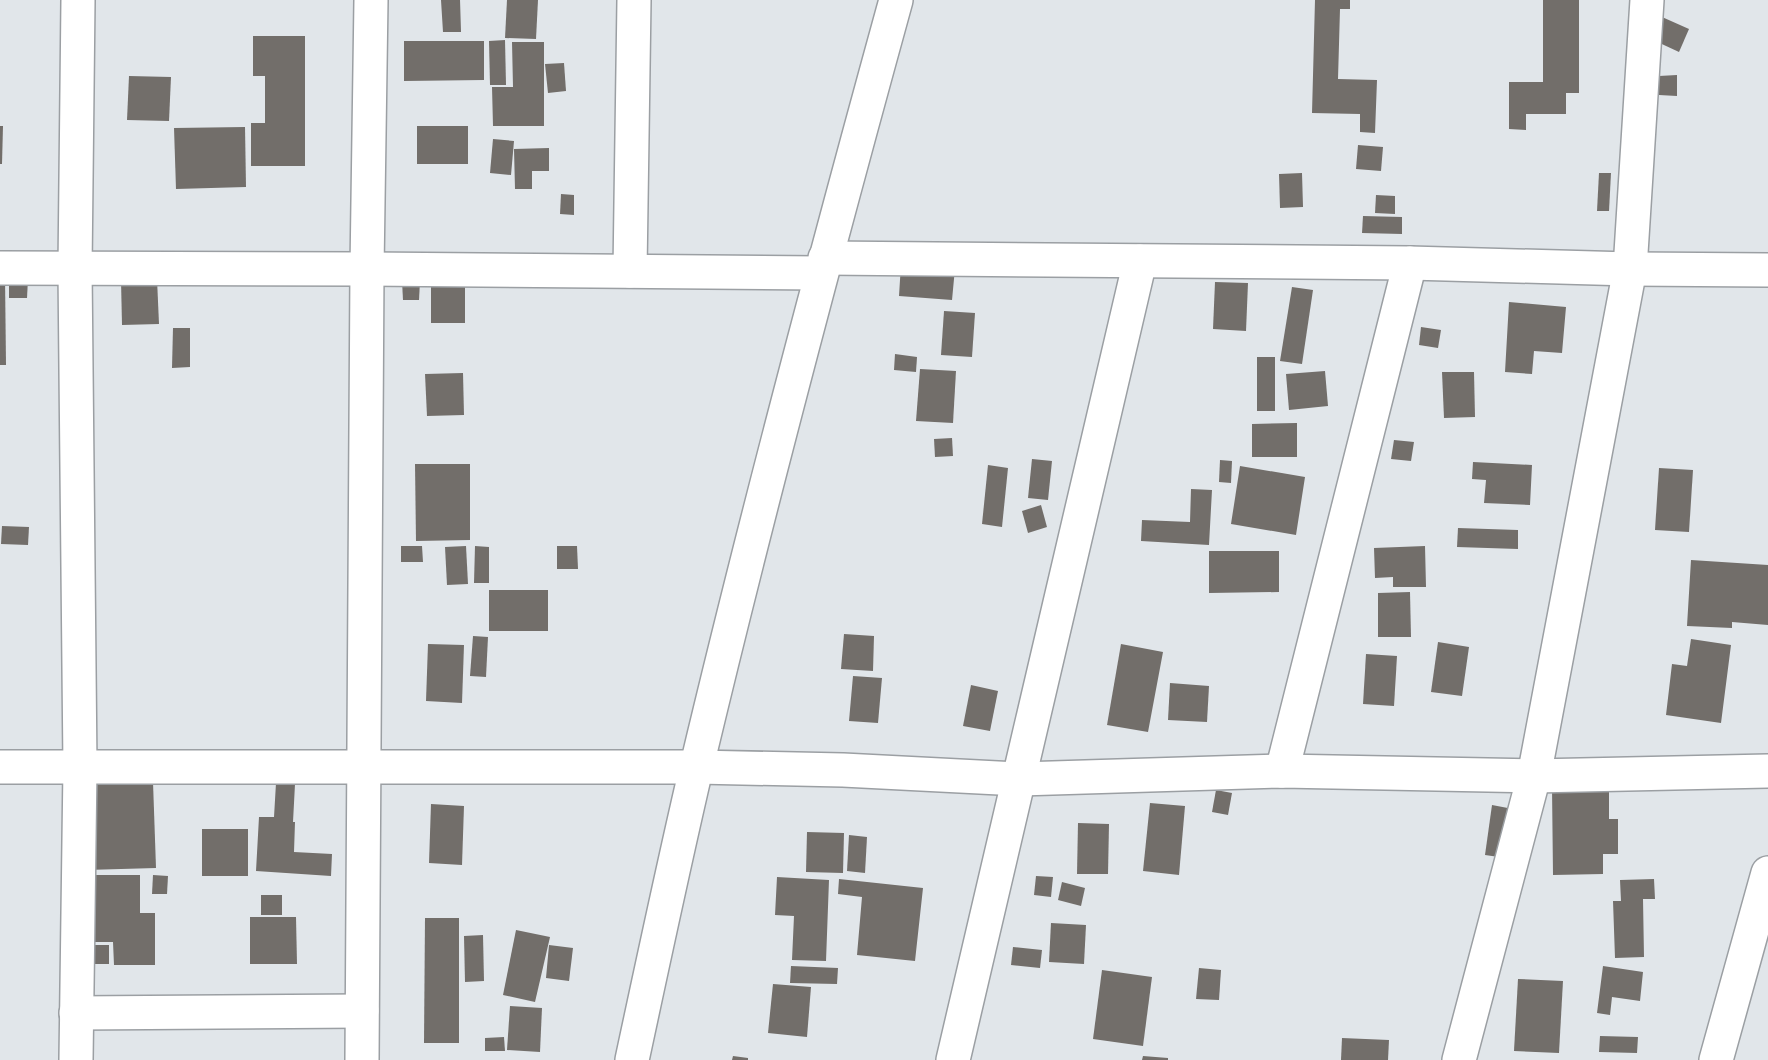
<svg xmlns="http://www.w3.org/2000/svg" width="1768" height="1060" font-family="Lato,sans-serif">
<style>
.building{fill:#726e6a}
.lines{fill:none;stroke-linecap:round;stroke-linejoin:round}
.minor-casing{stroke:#9b9fa3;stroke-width:36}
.tertiary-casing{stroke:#9b9fa3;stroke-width:36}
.minor{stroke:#fff;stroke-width:33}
.tertiary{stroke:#fff;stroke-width:33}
</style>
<rect width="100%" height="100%" fill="#e1e6ea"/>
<!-- building -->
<g class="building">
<polygon points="441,0 460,0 461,32 443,32"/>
<polygon points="507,0 538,0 536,39 505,38"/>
<polygon points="1315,0 1350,0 1350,9 1340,9 1338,79 1377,80 1375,133 1360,132 1360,114 1312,113"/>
<polygon points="1543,0 1579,0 1579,93 1566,93 1566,114 1526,114 1526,130 1509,129 1509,82 1543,82"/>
<polygon points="1662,17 1689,29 1679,52 1651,39"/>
<polygon points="253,36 305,36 305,166 251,166 251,123 265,123 265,76 253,76"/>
<polygon points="505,40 506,85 490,85 489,41"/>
<polygon points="404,41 484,41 484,80 404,81"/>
<polygon points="512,42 544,42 544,126 493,126 492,87 513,87"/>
<polygon points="564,63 566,91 548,93 545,64"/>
<polygon points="1677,75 1677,96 1659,95 1659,76"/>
<polygon points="129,76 171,77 169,121 127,120"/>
<polygon points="0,126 3,126 2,164 0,164"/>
<rect x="417" y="126" width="51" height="38"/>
<polygon points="245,127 246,187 176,189 174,128"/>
<polygon points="493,139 514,141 511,175 490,173"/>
<polygon points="1358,145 1383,147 1381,171 1356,169"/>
<polygon points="549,148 549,171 532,171 532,189 515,189 514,149"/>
<polygon points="1302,173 1303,207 1280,208 1279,174"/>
<polygon points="1599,173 1611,173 1609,211 1597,211"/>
<polygon points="561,194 574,195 574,215 560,214"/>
<polygon points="1376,195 1395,196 1395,214 1375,213"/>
<polygon points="1363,216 1402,217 1402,234 1362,233"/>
<polygon points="901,264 955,268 952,300 899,296"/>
<polygon points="0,277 5,277 6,365 0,365"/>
<polygon points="9,279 28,279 27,298 9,298"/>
<polygon points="157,279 159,324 122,325 121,280"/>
<rect x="431" y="280" width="34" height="43"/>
<polygon points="402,281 420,281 419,300 403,300"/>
<polygon points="1215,282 1248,283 1246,331 1213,329"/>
<polygon points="1292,287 1313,290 1302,364 1280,361"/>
<polygon points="1509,302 1566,307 1562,353 1534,351 1532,374 1505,372"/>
<polygon points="944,311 975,313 972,357 941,355"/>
<polygon points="1421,327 1441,330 1438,348 1419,345"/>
<polygon points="173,328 190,328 190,367 172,368"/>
<polygon points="895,354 917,357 916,372 894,370"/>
<rect x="1257" y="357" width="18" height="54"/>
<polygon points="920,369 956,371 953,423 916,421"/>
<polygon points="1325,371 1328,406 1289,410 1286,374"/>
<polygon points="1442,372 1474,372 1475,417 1444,418"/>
<polygon points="463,373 464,415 427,416 425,374"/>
<polygon points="1297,423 1297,457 1252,457 1252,424"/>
<polygon points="952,438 953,456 935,457 934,439"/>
<polygon points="1394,440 1414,442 1411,461 1391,459"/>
<polygon points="1032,459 1052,461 1048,500 1028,498"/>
<polygon points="1220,460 1232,461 1231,483 1219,482"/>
<polygon points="1473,462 1532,465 1530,505 1484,503 1486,480 1472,479"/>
<polygon points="415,464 470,464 470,540 416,541"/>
<polygon points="988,465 1008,468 1002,527 982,524"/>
<polygon points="1240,466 1305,477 1296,535 1231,524"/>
<polygon points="1659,468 1693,470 1689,532 1655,530"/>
<polygon points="1191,489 1212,490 1209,545 1141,541 1142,520 1190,522"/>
<polygon points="1041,505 1047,527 1028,533 1022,511"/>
<polygon points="2,526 29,527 28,545 1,544"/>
<polygon points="1458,528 1518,530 1518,549 1457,547"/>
<polygon points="401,546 422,546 423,562 401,562"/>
<polygon points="466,546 468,584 447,585 445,547"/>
<polygon points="475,546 489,547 489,583 474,583"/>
<polygon points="557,546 577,546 578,569 557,569"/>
<polygon points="1425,546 1426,587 1393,587 1393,577 1375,578 1374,548"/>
<polygon points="1209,551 1279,551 1279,592 1209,593"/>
<polygon points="1691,560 1768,565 1768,625 1732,622 1732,628 1687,626"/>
<rect x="489" y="590" width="59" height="41"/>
<polygon points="1410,592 1411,637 1378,637 1378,593"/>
<polygon points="844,634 874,636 873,671 841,669"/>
<polygon points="473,636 488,637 486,677 470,676"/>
<polygon points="1691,639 1731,645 1721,723 1666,715 1672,664 1687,666"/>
<polygon points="1438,642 1469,647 1462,696 1431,692"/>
<polygon points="428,644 464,645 462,703 426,701"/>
<polygon points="1121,644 1163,652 1148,732 1107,725"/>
<polygon points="1366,654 1397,656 1394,706 1363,704"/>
<polygon points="853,676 882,678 878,723 849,721"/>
<polygon points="1170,683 1209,686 1207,722 1168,720"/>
<polygon points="971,685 998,691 990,731 963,726"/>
<polygon points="153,782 156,868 86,870 84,784"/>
<polygon points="276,783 295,784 293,822 295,822 294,852 332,854 331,876 256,871 259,817 274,817"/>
<polygon points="1609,786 1609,819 1618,819 1618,854 1603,854 1603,874 1553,875 1552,787"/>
<polygon points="1216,790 1232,793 1228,815 1212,812"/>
<polygon points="1150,803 1185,806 1179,875 1143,871"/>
<polygon points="431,804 464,806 462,865 429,863"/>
<polygon points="1492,805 1513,809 1506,858 1485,855"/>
<polygon points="1078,823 1109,824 1108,874 1077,874"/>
<rect x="202" y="829" width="46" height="47"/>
<polygon points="807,832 844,833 843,873 806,872"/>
<polygon points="849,835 867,837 865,873 847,871"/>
<polygon points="89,875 140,875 140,913 155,913 155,965 114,965 113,942 89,942"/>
<polygon points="153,875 168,876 167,894 152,894"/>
<polygon points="1036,876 1053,877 1051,897 1034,895"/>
<polygon points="777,877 829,880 826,961 792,960 794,916 775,915"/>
<polygon points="839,879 923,888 915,961 857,955 862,897 838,894"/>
<polygon points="1654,879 1655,899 1643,899 1644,957 1615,958 1613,901 1621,901 1620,880"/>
<polygon points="1062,882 1085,888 1081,906 1058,900"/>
<rect x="261" y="895" width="21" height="20"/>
<polygon points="250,917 296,917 297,964 250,964"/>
<polygon points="425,918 459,918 459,1043 424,1043"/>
<polygon points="1051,923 1086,925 1084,964 1049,962"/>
<polygon points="516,930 550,937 535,1002 503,995"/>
<polygon points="483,935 484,981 465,982 464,936"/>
<polygon points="89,945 109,945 109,964 90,964"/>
<polygon points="549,945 573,948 569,981 546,978"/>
<polygon points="1013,947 1042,950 1040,968 1011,965"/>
<polygon points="791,966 838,968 837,984 790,983"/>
<polygon points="1603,966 1643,972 1640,1001 1612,997 1610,1015 1597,1013"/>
<polygon points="1199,968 1221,970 1219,1000 1196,999"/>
<polygon points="1102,970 1152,977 1143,1046 1093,1039"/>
<polygon points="1518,979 1563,981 1559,1053 1514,1051"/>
<polygon points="773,984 811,987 807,1037 768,1033"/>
<polygon points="510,1006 542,1008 540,1052 507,1050"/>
<polygon points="1600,1036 1638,1037 1637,1053 1599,1052"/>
<polygon points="504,1037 505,1051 485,1051 485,1038"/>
<polygon points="1342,1038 1389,1040 1388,1060 1341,1060"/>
<polygon points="733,1056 748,1058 748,1060 732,1060"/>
<polygon points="1143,1056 1168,1058 1168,1060 1142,1060"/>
</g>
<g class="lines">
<defs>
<g id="minor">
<polyline points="825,258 1410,263 1630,269 1768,270"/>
<polyline points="0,268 367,269 820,273"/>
<polyline points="630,271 634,0"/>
<polyline points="0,767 697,767 843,770 1020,779 1282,771 1534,776 1768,771"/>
<polyline points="1282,771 1410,263"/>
<polyline points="76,1013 362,1011"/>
<polyline points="76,1060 80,767 75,269 78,0"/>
<polyline points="362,1060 367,269 371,0"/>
<polyline points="953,1060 1140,261"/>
<polyline points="1459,1060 1534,776 1630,269 1647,0"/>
<polyline points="1716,1060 1768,873"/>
</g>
<path id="tertiary" d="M632 1060C653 962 674 863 697 765 758 509 826 254 896 0"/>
</defs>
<!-- minor casing -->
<use href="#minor" class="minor-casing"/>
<!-- tertiary casing -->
<use href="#tertiary" class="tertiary-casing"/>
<!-- minor -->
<use href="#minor" class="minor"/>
<!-- tertiary -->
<use href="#tertiary" class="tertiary"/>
</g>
</svg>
